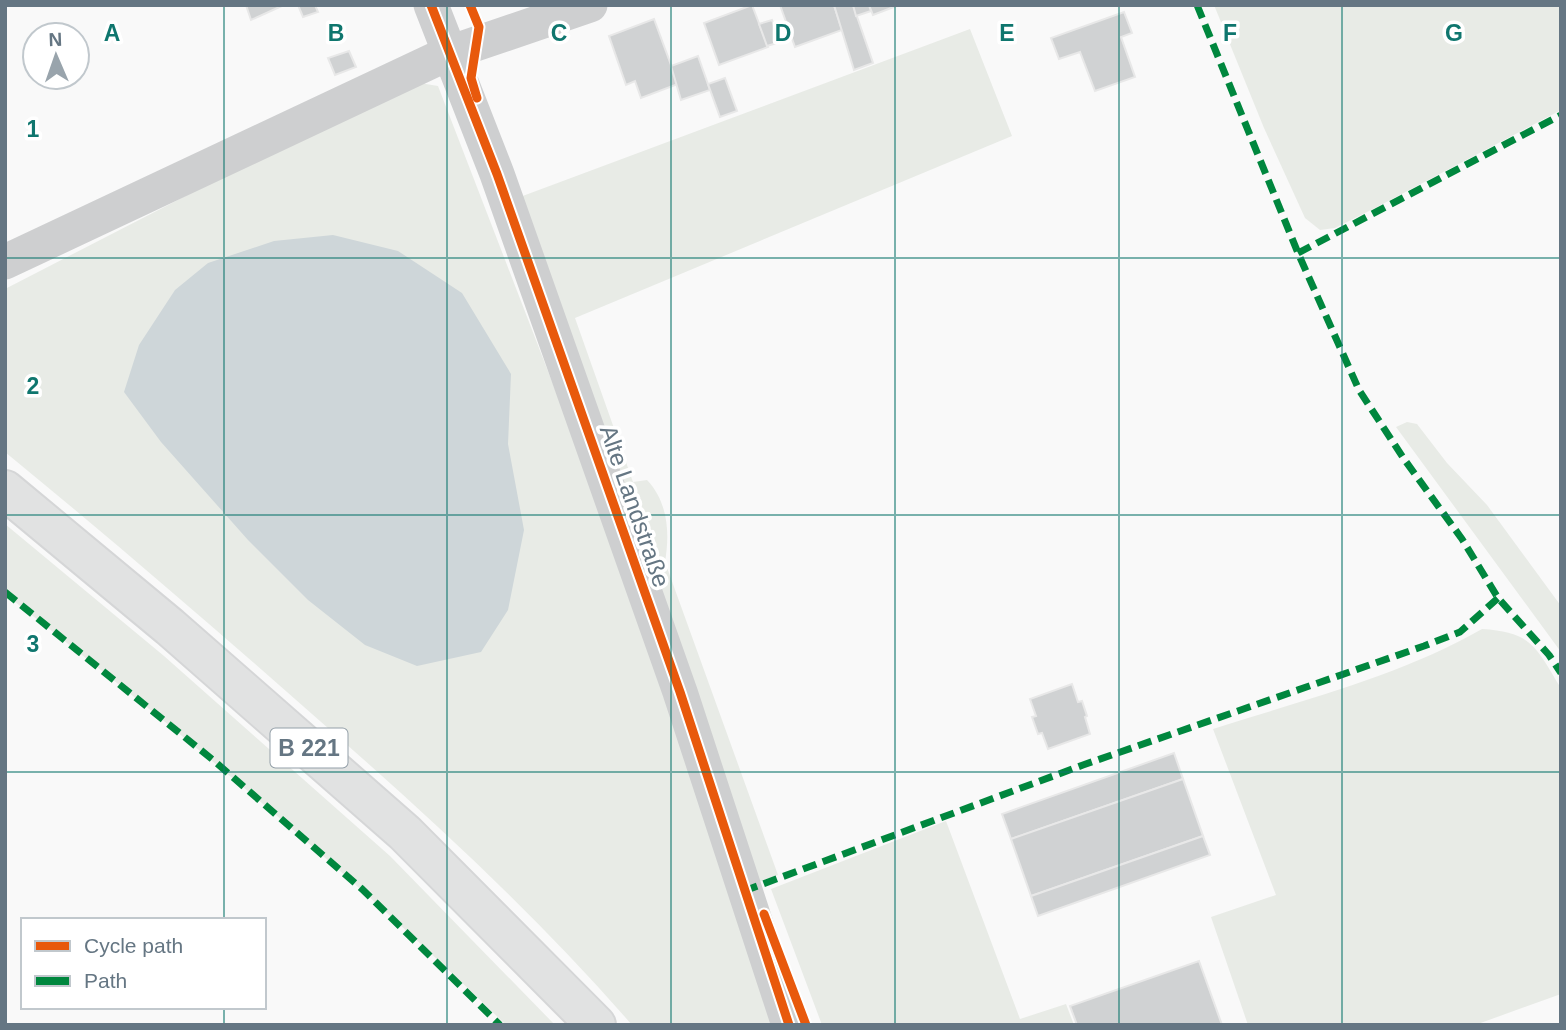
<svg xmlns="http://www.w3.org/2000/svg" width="1566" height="1030" font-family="Helvetica,sans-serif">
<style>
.green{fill:#e8ebe6}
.water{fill:#ced6d9}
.building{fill:#d0d2d3;stroke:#e8e8e8;stroke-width:2}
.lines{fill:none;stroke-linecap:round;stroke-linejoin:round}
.primary-casing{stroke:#d5d6d7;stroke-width:42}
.street{stroke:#cecfd0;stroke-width:35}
.primary{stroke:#e1e2e2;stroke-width:38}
.quiet{stroke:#00873e;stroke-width:7;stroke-dasharray:14 7;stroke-linecap:butt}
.cycleway-casing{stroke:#fff;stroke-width:13}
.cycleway{stroke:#e8590c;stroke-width:9}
.grid{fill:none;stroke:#0f766e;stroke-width:2;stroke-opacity:0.55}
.labels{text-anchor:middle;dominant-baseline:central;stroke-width:7;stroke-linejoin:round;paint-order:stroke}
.shield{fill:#fff;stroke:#939fa8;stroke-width:2}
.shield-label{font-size:23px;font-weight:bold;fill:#657683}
.street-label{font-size:24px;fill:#657683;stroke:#fff}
.grid-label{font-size:23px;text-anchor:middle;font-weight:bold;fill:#0f766e;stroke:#fff;stroke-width:7;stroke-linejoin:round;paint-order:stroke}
</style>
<rect width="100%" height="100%" fill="#f9f9f9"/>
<!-- green -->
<g class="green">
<polygon points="1214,5 1561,5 1561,110 1375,208 1335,228 1320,230 1305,218 1264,128"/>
<path d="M970 29 1012 136 575 318 633 482 647 480C668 502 670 533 665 562L778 875 756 883 520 197Z"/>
<path d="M420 83 438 86 603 514 779 1025H632C534 912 424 812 312 714 211 625 109 537 5 452V289L399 86Z"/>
<polygon points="1407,422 1417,424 1447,463 1487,505 1561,606 1561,652 1396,427"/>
<path d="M5 524 164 656 390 856 555 1025H506C348 871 179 730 5 594Z"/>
<path d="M1482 629C1533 632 1536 648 1561 688V994L1475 1025H1248L1211 917 1276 895 1213 729C1303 700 1400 676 1482 629Z"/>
<polygon points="946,821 1020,1019 1066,1004 1074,1025 822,1025 771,889"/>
</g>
<!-- water -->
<polygon class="water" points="333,235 398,251 462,293 511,374 508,444 524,530 508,610 481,652 417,666 365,645 308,600 248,540 161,442 124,392 139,345 175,290 208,263 274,241"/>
<!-- building -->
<g class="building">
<polygon points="246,5 284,5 251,20"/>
<polygon points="298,5 315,5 318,12 303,17"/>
<polygon points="752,5 768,47 719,65 704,23"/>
<polygon points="780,5 834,5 842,30 795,47"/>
<polygon points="834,5 853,5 873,63 854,70"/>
<polygon points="853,5 869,5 871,11 856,16"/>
<polygon points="869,5 899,5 873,15"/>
<polygon points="1124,12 1132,33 1121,37 1135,77 1095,91 1080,52 1059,59 1051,38"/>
<polygon points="654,19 678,84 641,98 635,81 626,85 609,36"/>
<polygon points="772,20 780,42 767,46 759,24"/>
<polygon points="349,51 356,67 335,75 328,58"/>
<polygon points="698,56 710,90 681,100 671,66"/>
<polygon points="725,78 737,111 720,117 708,84"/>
<polygon points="1072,684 1078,702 1082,701 1087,716 1085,717 1090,734 1048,749 1042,733 1038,734 1032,717 1036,716 1030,699"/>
<polygon points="1174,753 1183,779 1011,839 1002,814"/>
<polygon points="1183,779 1203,836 1031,896 1011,839"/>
<polygon points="1203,836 1210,855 1038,916 1031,896"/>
<polygon points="1199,961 1222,1025 1077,1025 1070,1006"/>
</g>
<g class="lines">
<defs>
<polyline id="primary" points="5,490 170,627 405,833 596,1025"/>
</defs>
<!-- primary casing -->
<use href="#primary" class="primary-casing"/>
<!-- street -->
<g class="street">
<polyline points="431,5 497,174 680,692 789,1025"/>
<polyline points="5,262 449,53 590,5"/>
</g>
<!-- primary -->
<use href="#primary" class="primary"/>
<!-- quiet -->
<g class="quiet">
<polyline points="1197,5 1298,253 1359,390 1404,459 1462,539 1498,598 1549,655 1561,673"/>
<polyline points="1298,253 1561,115"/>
<polyline points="5,592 213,760 362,889 500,1025"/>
<polyline points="744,891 1083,765 1424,646 1460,632 1498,598"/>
</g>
<defs>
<g id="cycleway">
<polyline points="431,5 497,174 680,692 789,1025"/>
<polyline points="470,5 479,27 471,78 477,98"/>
<polyline points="764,914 806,1025"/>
</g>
</defs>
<!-- cycleway casing -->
<use href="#cycleway" class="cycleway-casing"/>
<!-- cycleway -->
<use href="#cycleway" class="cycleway"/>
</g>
<!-- grid -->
<path class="grid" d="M224 5V920M447 5V1025M671 5V1025M895 5V1025M1119 5V1025M1342 5V1025M5 258H1561M5 515H1561M5 772H1561M224 1007V1025"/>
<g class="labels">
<!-- shield labels -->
<rect class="shield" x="270.5" y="728.5" width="77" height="39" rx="5"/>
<g class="shield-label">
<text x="309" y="748">B 221</text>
</g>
<!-- street labels -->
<g class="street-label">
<text transform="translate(635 506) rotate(71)">Alte Landstraße</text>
</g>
</g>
<g class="grid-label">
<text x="112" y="41">A</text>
<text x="336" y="41">B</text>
<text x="559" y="41">C</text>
<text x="783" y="41">D</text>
<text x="1007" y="41">E</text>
<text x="1230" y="41">F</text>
<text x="1454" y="41">G</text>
<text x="33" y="137">1</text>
<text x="33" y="394">2</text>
<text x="33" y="652">3</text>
</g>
<!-- border -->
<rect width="1566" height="1030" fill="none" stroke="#657683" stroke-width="14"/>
<!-- legend -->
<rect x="21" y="918" width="245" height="91" fill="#ffffff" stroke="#c1c8cd" stroke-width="2"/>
<rect x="35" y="941" width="35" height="10" fill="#e8590c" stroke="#c1c8cd" stroke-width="2"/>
<text x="84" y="953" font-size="21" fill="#657683">Cycle path</text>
<rect x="35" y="976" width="35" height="10" fill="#00873e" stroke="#c1c8cd" stroke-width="2"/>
<text x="84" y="988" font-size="21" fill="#657683">Path</text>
<!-- north arrow -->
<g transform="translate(56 56) rotate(358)"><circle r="33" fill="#ffffff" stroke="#c1c8cd" stroke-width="2"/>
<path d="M0-5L12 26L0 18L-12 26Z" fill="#99a4ac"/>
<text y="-10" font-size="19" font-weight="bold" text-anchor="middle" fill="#657683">N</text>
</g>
</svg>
